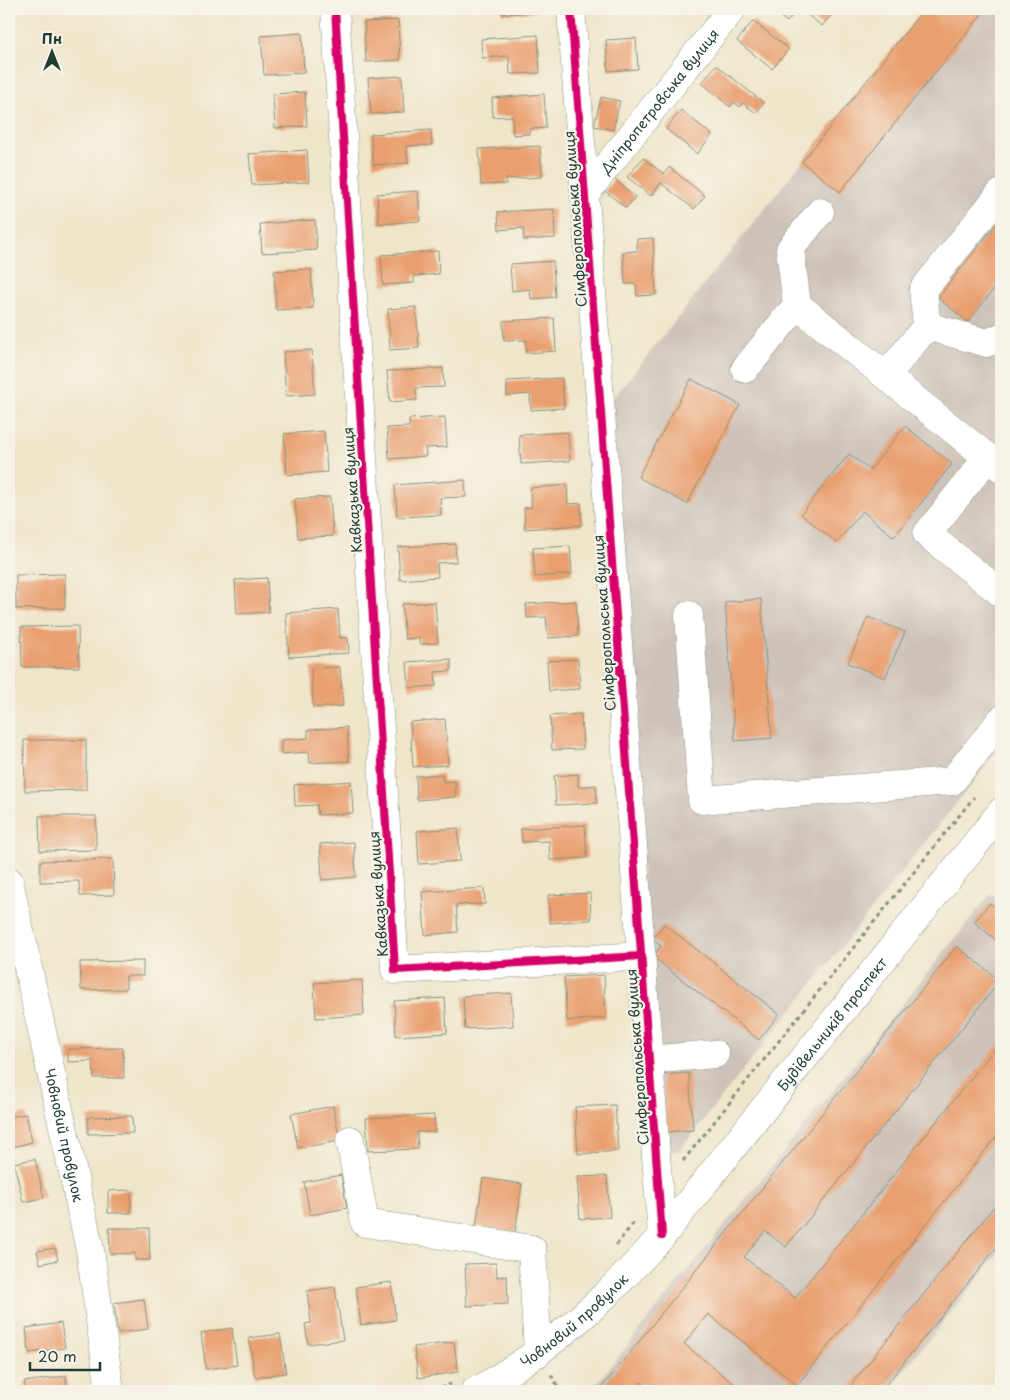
<svg xmlns="http://www.w3.org/2000/svg" width="1010" height="1400" font-family="'Playpen Sans',sans-serif">
<style>
.industrial{fill:#cdc2b9}
.building{fill:#e99f6e}
.lines{fill:none;stroke-linecap:round;stroke-linejoin:round}
.minor-casing{stroke:#87927f;stroke-width:29}
.path{stroke:#87927f;stroke-width:3;stroke-dasharray:4 4;stroke-linecap:butt}
.minor{stroke:#fff;stroke-width:28}
.cycleway-casing{stroke:#f7f3e8;stroke-width:11}
.cycleway{stroke:#d6006c;stroke-width:8}
.labels{text-anchor:middle;dominant-baseline:central;stroke-width:4.5;stroke-linejoin:round;paint-order:stroke}
.street-label{font-size:14px;fill:#1f3d34;stroke:#f7f3e8}
</style>
<rect width="100%" height="100%" fill="#f7f3e8"/>
<filter id="ink" filterUnits="userSpaceOnUse"><feTurbulence type="fractalNoise" baseFrequency=".02" numOctaves="2"/><feDisplacementMap in="SourceGraphic" scale="10" xChannelSelector="R" yChannelSelector="G"/><feConvolveMatrix kernelMatrix="1 2 1 2 8 2 1 2 1" color-interpolation-filters="sRGB"/></filter>
<filter id="wash" filterUnits="userSpaceOnUse"><feTurbulence type="fractalNoise" baseFrequency=".0096" numOctaves="4" result="noise"/><feDisplacementMap in="SourceGraphic" scale="20" xChannelSelector="R" yChannelSelector="G"/><feGaussianBlur stdDeviation="1.12" result="paint"/><feColorMatrix in="noise" values="0 0 0 0 0 0 0 0 0 0 0 0 0 0 0 0 0 1.4 0 .05"/><feComposite in="paint" operator="in"/></filter>
<g filter="url(#wash)">
<rect width="100%" height="100%" fill="#efe6ca"/>
<!-- industrial -->
<g class="industrial">
<polygon points="924,9 1001,9 1001,747 679,1151 663,1152 608,405"/>
<polygon points="991,894 1001,903 1001,1250 887,1391 591,1391"/>
</g>
<g id="blocks">
<!-- building -->
<g class="building">
<polygon points="267,9 288,9 288,10 268,11"/>
<polygon points="502,9 537,9 537,12 502,14"/>
<polygon points="770,9 798,9 787,22"/>
<polygon points="800,9 833,9 835,10 822,26"/>
<polygon points="924,9 986,9 840,192 802,162"/>
<polygon points="398,20 400,60 366,62 364,22"/>
<polygon points="753,21 789,49 772,69 737,41"/>
<polygon points="302,33 304,73 264,75 261,36"/>
<polygon points="538,35 540,73 510,74 509,56 482,58 481,39"/>
<polygon points="636,38 638,69 608,71 606,40"/>
<polygon points="716,65 764,103 756,113 743,103 740,107 734,102 730,107 702,83"/>
<polygon points="402,76 404,112 371,114 368,78"/>
<polygon points="305,92 307,126 275,128 273,94"/>
<polygon points="544,94 546,128 530,129 530,134 513,135 512,116 493,117 492,98"/>
<polygon points="601,97 620,101 613,130 594,126"/>
<polygon points="681,110 712,135 697,154 666,129"/>
<polygon points="431,130 432,145 406,146 408,163 373,165 371,134"/>
<polygon points="540,146 542,177 506,179 506,184 481,185 479,149"/>
<polygon points="307,150 309,182 252,185 249,154"/>
<polygon points="643,158 664,174 669,167 705,196 694,209 661,183 651,196 627,177"/>
<polygon points="614,179 635,197 626,208 605,191"/>
<polygon points="418,191 420,221 379,224 377,194"/>
<polygon points="554,209 555,238 524,240 523,228 499,230 498,212"/>
<polygon points="1001,218 1001,280 968,322 938,298"/>
<polygon points="315,220 317,250 262,253 260,224"/>
<polygon points="653,238 656,295 637,296 636,284 625,284 623,252 637,251 637,239"/>
<polygon points="438,251 439,274 414,276 414,283 383,285 381,255"/>
<polygon points="553,261 555,297 531,299 530,289 512,291 510,264"/>
<polygon points="311,269 313,308 276,310 274,271"/>
<polygon points="416,307 419,348 390,350 388,309"/>
<polygon points="554,318 556,351 526,353 526,340 504,341 503,321"/>
<polygon points="312,350 315,394 286,396 283,352"/>
<polygon points="443,368 444,387 416,388 417,400 390,402 387,371"/>
<polygon points="562,378 564,408 531,410 530,394 507,396 507,381"/>
<polygon points="691,379 740,405 687,504 638,477"/>
<polygon points="445,417 447,447 425,448 426,456 389,459 387,428 409,427 409,419"/>
<polygon points="905,426 952,464 894,537 862,511 837,543 801,514 849,454 870,470"/>
<polygon points="324,431 327,472 287,475 284,434"/>
<polygon points="568,432 570,461 521,464 519,435"/>
<polygon points="465,480 466,497 440,498 441,515 397,517 395,485"/>
<polygon points="567,485 568,504 581,503 582,525 525,529 524,508 532,507 530,488"/>
<polygon points="330,497 333,536 298,538 295,499"/>
<polygon points="455,544 456,562 437,563 438,577 400,580 398,547"/>
<polygon points="570,546 572,574 535,577 533,548"/>
<polygon points="65,574 65,608 16,609 16,575"/>
<polygon points="267,578 269,612 237,614 235,580"/>
<polygon points="761,599 772,738 735,741 725,602"/>
<polygon points="576,601 578,636 548,638 546,617 527,618 526,604"/>
<polygon points="435,602 438,643 419,644 419,638 405,639 402,604"/>
<polygon points="338,609 340,638 348,638 349,653 289,657 286,613"/>
<polygon points="868,617 905,632 885,678 848,663"/>
<polygon points="78,626 79,667 22,667 21,627"/>
<polygon points="451,659 451,671 435,672 436,686 409,688 407,662"/>
<polygon points="578,659 580,689 549,691 547,661"/>
<polygon points="340,667 343,706 313,708 311,668"/>
<polygon points="581,714 583,749 552,750 550,716"/>
<polygon points="445,719 448,765 413,767 410,722"/>
<polygon points="347,727 349,761 310,763 309,752 281,754 281,740 308,738 308,730"/>
<polygon points="24,740 86,740 86,790 25,791"/>
<polygon points="442,774 443,782 455,781 456,797 417,800 416,776"/>
<polygon points="578,774 578,787 596,785 597,803 556,805 554,776"/>
<polygon points="351,781 353,813 318,815 317,805 295,806 294,785"/>
<polygon points="39,816 96,816 96,850 40,851"/>
<polygon points="585,825 587,858 550,860 549,841 522,842 521,829"/>
<polygon points="458,828 460,861 419,864 417,831"/>
<polygon points="354,842 356,877 322,880 320,844"/>
<polygon points="113,859 114,895 80,896 79,881 40,882 40,861"/>
<polygon points="484,888 485,904 456,905 458,932 425,935 422,892"/>
<polygon points="590,893 591,920 550,923 548,895"/>
<polygon points="990,903 1001,912 1001,944 974,922"/>
<polygon points="664,924 779,1014 759,1040 653,957 661,946 652,939"/>
<polygon points="957,946 1000,981 786,1247 765,1231 744,1257 795,1298 1001,1041 1001,1131 797,1385 708,1314 684,1344 743,1391 652,1391 641,1382 633,1391 599,1391"/>
<polygon points="143,961 143,976 126,976 126,989 81,990 80,962"/>
<polygon points="604,975 606,1018 567,1021 564,977"/>
<polygon points="362,980 364,1015 316,1018 314,983"/>
<polygon points="511,993 513,1026 465,1029 463,996"/>
<polygon points="445,998 447,1033 396,1036 394,1001"/>
<polygon points="123,1048 124,1078 94,1078 93,1061 68,1062 68,1049"/>
<polygon points="689,1073 693,1130 667,1132 662,1075"/>
<polygon points="615,1105 618,1151 578,1154 575,1107"/>
<polygon points="333,1106 340,1141 298,1148 291,1114"/>
<polygon points="26,1114 32,1142 9,1148 9,1117"/>
<polygon points="434,1115 435,1132 417,1132 418,1149 368,1151 366,1118"/>
<polygon points="132,1116 133,1133 88,1134 88,1117"/>
<polygon points="35,1159 44,1198 23,1202 14,1163"/>
<polygon points="341,1175 347,1208 310,1215 304,1182"/>
<polygon points="607,1176 610,1217 580,1219 577,1177"/>
<polygon points="483,1178 522,1184 515,1233 476,1227"/>
<polygon points="131,1190 131,1213 108,1213 108,1191"/>
<polygon points="1001,1198 1001,1242 881,1391 846,1391"/>
<polygon points="109,1228 149,1228 150,1260 135,1260 135,1253 110,1254"/>
<polygon points="55,1248 58,1260 40,1264 37,1251"/>
<polygon points="496,1263 497,1277 507,1276 508,1304 467,1306 465,1264"/>
<polygon points="391,1282 396,1320 361,1325 356,1287"/>
<polygon points="335,1287 343,1340 308,1344 305,1324 311,1323 307,1291"/>
<polygon points="144,1299 148,1329 118,1333 114,1303"/>
<polygon points="61,1323 65,1348 29,1353 26,1328"/>
<polygon points="232,1328 237,1365 206,1369 201,1333"/>
<polygon points="280,1334 286,1373 255,1377 249,1338"/>
<polygon points="454,1342 458,1372 418,1378 414,1347"/>
<polygon points="66,1376 68,1391 26,1391 24,1382"/>
</g>
</g>
</g>
<g filter="url(#ink)">
<use href="#blocks" fill-opacity="0" stroke="#87927f" stroke-width="1"/>
<g class="lines">
<defs>
<g id="minor">
<polyline points="335,9 395,970 642,956"/>
<polyline points="571,9 662,1236"/>
<path id="s1" d="M585 194 732 9"/>
<polyline points="797,305 1001,468"/>
<polyline points="927,326 987,343 1001,337"/>
<polyline points="745,369 797,305 790,249 820,212"/>
<polyline points="886,376 927,326 923,290 1000,194"/>
<polyline points="988,457 927,534 1001,593"/>
<polyline points="689,615 702,800 952,781 1001,720"/>
<path id="s2" d="M9 881 90 1250 110 1391"/>
<polyline points="649,1060 715,1054"/>
<polyline points="350,1140 365,1223 532,1249 538,1353"/>
<path id="s3" d="M475 1391C488 1386 499 1377 511 1370 570 1333 616 1287 662 1236L1001 812"/>
</g>
</defs>
<!-- minor casing -->
<use href="#minor" class="minor-casing"/>
<!-- path -->
<g class="path">
<polyline points="683,1161 974,797"/>
<polyline points="616,1245 635,1221"/>
<polyline points="551,1375 561,1391"/>
<polyline points="433,1391 451,1384"/>
</g>
<!-- minor -->
<use href="#minor" class="minor"/>
<defs>
<g id="cycleway">
<polyline points="335,9 395,970 642,956"/>
<polyline points="571,9 662,1236"/>
</g>
</defs>
<!-- cycleway casing -->
<use href="#cycleway" class="cycleway-casing"/>
<!-- cycleway -->
<use href="#cycleway" class="cycleway"/>
</g>
</g>
<g class="labels">
<!-- street labels -->
<g class="street-label">
<text stroke="none"><textPath href="#s1" startOffset="119">Дніпропетровська вулиця</textPath></text>
<text transform="translate(575 219) rotate(-94)">Сімферопольська вулиця</text>
<text transform="translate(352 490) rotate(-94)">Кавказька вулиця</text>
<text transform="translate(604 623) rotate(-94)">Сімферопольська вулиця</text>
<text transform="translate(378 894) rotate(-94)">Кавказька вулиця</text>
<text stroke="none"><textPath href="#s3" startOffset="516">Будівельників проспект</textPath></text>
<text transform="translate(637 1057) rotate(-94)">Сімферопольська вулиця</text>
<text stroke="none"><textPath href="#s2" startOffset="260">Човновий провулок</textPath></text>
<text stroke="none"><textPath href="#s3" startOffset="122">Човновий провулок</textPath></text>
</g>
</g>
<!-- margin -->
<rect width="1010" height="1400" fill="none" stroke="#f7f3e8" stroke-width="30"/>
<!-- north arrow -->
<g transform="translate(52 52)" stroke="#f7f3e8" stroke-width="4" paint-order="stroke">
<path d="M0-4L9 19L0 12L-9 19Z" fill="#1f3d34"/>
<text y="-8" font-size="14" font-weight="bold" text-anchor="middle" fill="#1f3d34">Пн</text>
</g>
<!-- scale -->
<path d="M30 1362v8h70v-8" fill="none" stroke="#1f3d34" stroke-width="2.5"/>
<text x="38" y="1362" font-size="15" fill="#1f3d34" stroke="#f7f3e8" stroke-width="4" paint-order="stroke">20 m</text>
</svg>
